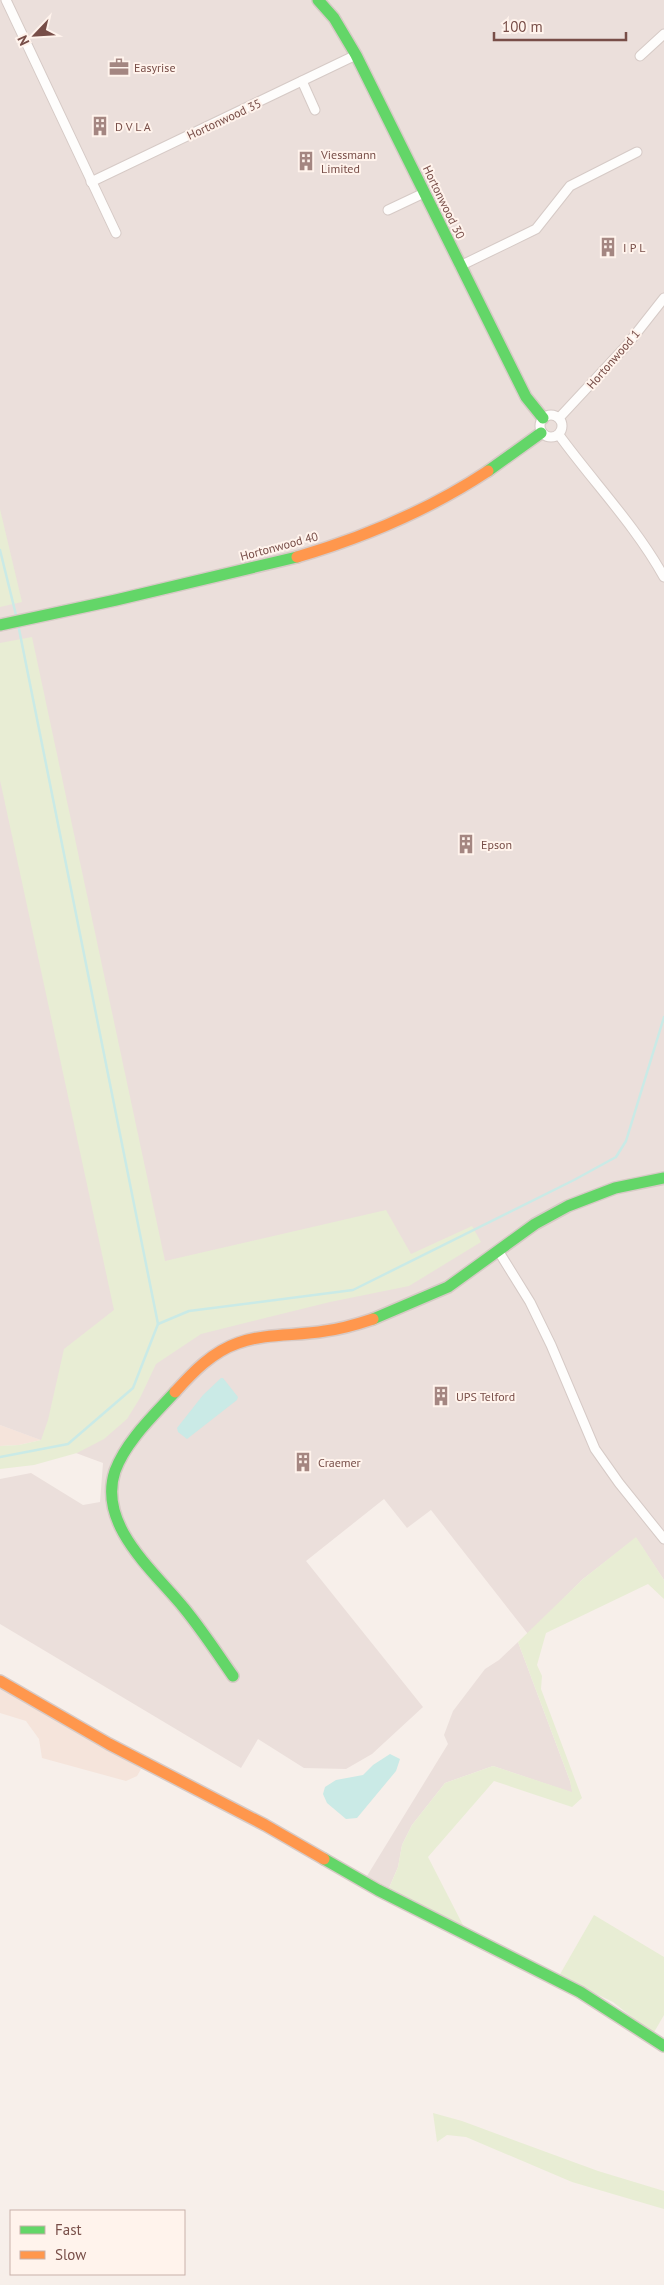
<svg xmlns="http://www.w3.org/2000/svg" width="664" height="2285" font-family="'PT Sans',sans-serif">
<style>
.residential{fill:#f5e4db}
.industrial{fill:#ebdfdb}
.green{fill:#e8edd4}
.water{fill:#caeae6}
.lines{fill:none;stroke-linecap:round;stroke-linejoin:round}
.stream{stroke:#caeae6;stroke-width:2.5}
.street-casing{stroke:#d6cac6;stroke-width:11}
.fast-casing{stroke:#d7cac6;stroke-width:14}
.slow-casing{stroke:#d7cac6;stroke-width:14}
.street{stroke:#fefdfc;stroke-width:9}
.fast{stroke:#63d668;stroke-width:11}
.slow{stroke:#ff974d;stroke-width:11}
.labels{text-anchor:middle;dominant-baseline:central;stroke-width:4;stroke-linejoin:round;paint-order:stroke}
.poi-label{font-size:12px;fill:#784e48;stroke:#fff3ec;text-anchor:start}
.street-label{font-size:12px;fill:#784e48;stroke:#fff3ec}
</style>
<rect width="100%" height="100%" fill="#f7efea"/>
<!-- residential -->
<g class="residential">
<polygon points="0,1425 41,1440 19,1445 0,1446"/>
<polygon points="0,1686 114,1750 141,1769 137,1776 126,1781 42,1758 39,1739 26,1721 0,1713"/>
</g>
<!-- industrial -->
<g class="industrial">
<polygon points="0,0 664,0 664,1580 636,1538 583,1579 528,1634 431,1510 407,1528 384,1499 306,1561 423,1707 372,1754 346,1769 304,1768 258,1739 241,1768 0,1624 0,1479 31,1473 83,1505 100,1502 103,1463 0,1425"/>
<polygon points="518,1642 570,1781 573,1793 493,1766 445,1783 412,1825 402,1845 398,1867 389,1888 367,1876 448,1744 444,1735 453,1711 485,1669 499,1660"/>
</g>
<!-- green -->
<g class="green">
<polygon points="0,509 22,602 0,607"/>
<polygon points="32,637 165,1261 386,1210 411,1254 472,1226 481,1242 409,1286 330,1302 201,1334 156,1364 140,1398 127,1419 104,1439 77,1453 34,1465 0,1469 0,1446 19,1445 41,1440 48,1420 64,1349 114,1310 0,780 0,643"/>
<polygon points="636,1537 664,1580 664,1599 648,1584 546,1633 537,1665 542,1676 541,1689 582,1798 572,1807 494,1781 428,1857 465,1929 389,1888 398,1867 402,1845 412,1825 445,1783 493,1766 572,1792 570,1781 518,1642 583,1579"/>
<polygon points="594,1915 664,1957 664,2015 653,2034 613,2002 559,1976"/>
<polygon points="433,2113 462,2121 598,2171 664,2191 664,2209 572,2182 466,2137 447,2135 437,2142"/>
</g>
<!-- water -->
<g class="water">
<polygon points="221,1378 223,1378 238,1397 237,1400 187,1439 178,1432 177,1428 203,1395"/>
<polygon points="390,1754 400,1759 396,1771 357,1818 346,1819 327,1803 323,1794 325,1787 336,1780 363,1775 373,1765"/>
</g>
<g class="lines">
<!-- stream -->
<g class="stream">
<polyline points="0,550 17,619"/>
<polyline points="158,1324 189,1311 353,1290 574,1180 616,1157 626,1141 664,1017"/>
<polyline points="0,1457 68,1444 133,1388 158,1324 18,624"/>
</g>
<defs>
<g id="street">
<polyline points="6,0 116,233"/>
<polyline points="640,56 664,34"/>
<polyline points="302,81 315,110"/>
<polyline points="91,182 356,55"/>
<polyline points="388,210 424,193"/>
<polyline points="460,266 536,229 570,186 637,152"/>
<circle cx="551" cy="426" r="11"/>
<polyline points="559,418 627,345 664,298"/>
<path d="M559 435C594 483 635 525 664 577"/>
<polyline points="499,1252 530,1302 551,1345 595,1449 619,1483 664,1539"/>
</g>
<g id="fast">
<polyline points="318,0 334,18 356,55 526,397 543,418"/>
<polyline points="488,471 541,433"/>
<polyline points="0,625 116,600 297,557"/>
<polyline points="373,1319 448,1287 535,1224 568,1206 615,1188 664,1178"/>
<path d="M175 1392C154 1415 126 1441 115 1471 97 1525 154 1571 184 1608 202 1630 217 1653 233 1676"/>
<polyline points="324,1859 378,1890 580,1992 664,2046"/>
</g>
<g id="slow">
<path d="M297 557C365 537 429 510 488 471"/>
<path d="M175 1392C193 1372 212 1352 238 1343 266 1333 296 1336 325 1331 342 1329 358 1324 373 1319"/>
<polyline points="0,1681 109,1744 265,1825 324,1859"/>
</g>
</defs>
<!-- street casing -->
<use href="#street" class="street-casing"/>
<!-- fast casing -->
<use href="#fast" class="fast-casing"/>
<!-- slow casing -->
<use href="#slow" class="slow-casing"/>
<!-- street -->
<use href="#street" class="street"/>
<!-- fast -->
<use href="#fast" class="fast"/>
<!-- slow -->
<use href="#slow" class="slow"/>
</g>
<!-- icons -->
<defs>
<symbol id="office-bare" viewBox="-9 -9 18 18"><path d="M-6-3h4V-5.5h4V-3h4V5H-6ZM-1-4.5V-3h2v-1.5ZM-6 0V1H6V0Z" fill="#a48681" stroke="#fff3ec" stroke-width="2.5" paint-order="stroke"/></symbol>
<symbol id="building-bare" viewBox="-9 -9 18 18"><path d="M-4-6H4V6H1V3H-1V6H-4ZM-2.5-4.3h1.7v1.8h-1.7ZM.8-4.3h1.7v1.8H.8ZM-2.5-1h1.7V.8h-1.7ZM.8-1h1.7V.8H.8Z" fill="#a48681" stroke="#fff3ec" stroke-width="2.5" paint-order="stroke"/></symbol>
</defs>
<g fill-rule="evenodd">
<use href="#office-bare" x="105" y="53" width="28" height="28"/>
<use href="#building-bare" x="86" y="112" width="28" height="28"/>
<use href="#building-bare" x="292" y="147" width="28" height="28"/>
<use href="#building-bare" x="594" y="233" width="28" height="28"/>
<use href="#building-bare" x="452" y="830" width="28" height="28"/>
<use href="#building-bare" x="427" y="1382" width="28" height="28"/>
<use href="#building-bare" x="289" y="1448" width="28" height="28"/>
</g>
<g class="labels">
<!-- poi labels -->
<g class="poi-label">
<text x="134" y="67">Easyrise</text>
<text x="115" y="126">D V L A</text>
<text x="321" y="154">Viessmann<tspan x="321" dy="14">Limited</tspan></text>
<text x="623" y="247">I P L</text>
<text x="481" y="844">Epson</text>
<text x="456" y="1396">UPS Telford</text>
<text x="318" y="1462">Craemer</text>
</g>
<!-- street labels -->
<g class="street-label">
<text transform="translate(224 119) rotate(-25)">Hortonwood 35</text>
<text transform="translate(444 202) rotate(64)">Hortonwood 30</text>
<text transform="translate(613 359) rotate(-49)">Hortonwood 1</text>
<text transform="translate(279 546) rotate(-15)">Hortonwood 40</text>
</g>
</g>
<!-- legend -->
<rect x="10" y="2210" width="175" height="65" fill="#fff3ec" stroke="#c9b1aa"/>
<rect x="20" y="2226" width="25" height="8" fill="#63d668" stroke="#c9b1aa"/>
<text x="55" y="2235" font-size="15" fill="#784e48">Fast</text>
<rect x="20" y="2251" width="25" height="8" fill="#ff974d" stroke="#c9b1aa"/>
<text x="55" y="2260" font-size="15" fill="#784e48">Slow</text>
<!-- north arrow -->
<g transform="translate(35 35) rotate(245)" stroke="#fff3ec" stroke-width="4" paint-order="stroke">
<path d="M0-4L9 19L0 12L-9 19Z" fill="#784e48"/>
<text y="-8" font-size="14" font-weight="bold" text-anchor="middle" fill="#784e48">N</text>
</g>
<!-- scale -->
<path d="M494 32v8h132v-8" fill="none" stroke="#784e48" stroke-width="2.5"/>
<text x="502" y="32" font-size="15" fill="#784e48" stroke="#fff3ec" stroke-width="4" paint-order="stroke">100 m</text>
</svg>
